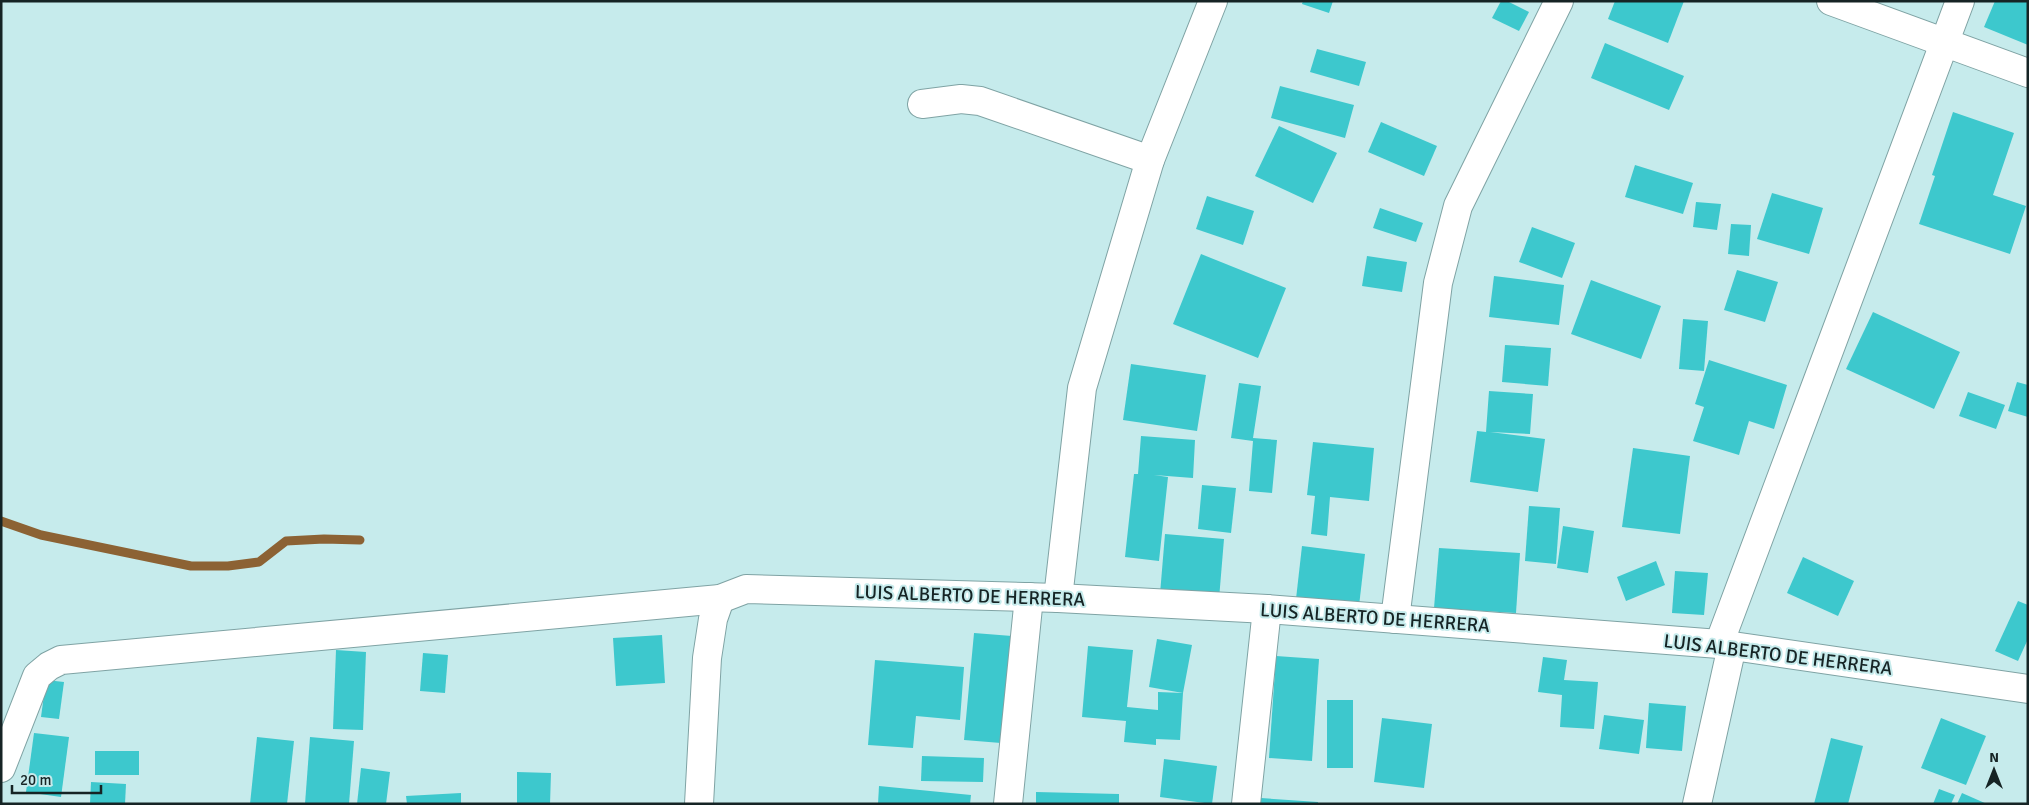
<svg xmlns="http://www.w3.org/2000/svg" width="2029" height="805" font-family="Signika,sans-serif">
<style>
.lines{fill:none;stroke-linecap:round;stroke-linejoin:round}
.stream{stroke:#8c6234;stroke-width:9}
.building{fill:#3dc8cd}
.minor-casing{stroke:#7fa3a4;stroke-width:30}
.minor{stroke:#fff;stroke-width:28}
.labels{text-anchor:middle;dominant-baseline:central;stroke-width:4;stroke-linejoin:round;paint-order:stroke}
.street-label{font-size:19px;fill:#162425;stroke:#c6ebec}
</style>
<rect width="100%" height="100%" fill="#c6ebec"/>
<g class="lines">
<!-- stream -->
<polyline class="stream" points="1,521 41,535 191,566 228,566 259,562 286,541 324,539 360,540"/>
</g>
<!-- building -->
<g class="building">
<polygon points="1303,1 1333,1 1329,13 1302,4"/>
<polygon points="1501,1 1507,1 1529,12 1519,31 1492,18"/>
<polygon points="1615,1 1684,1 1668,43 1608,19"/>
<polygon points="1995,1 2028,1 2028,45 1984,27"/>
<polygon points="1605,43 1684,76 1669,110 1591,78"/>
<polygon points="1317,49 1366,62 1359,86 1310,72"/>
<polygon points="1280,86 1354,105 1345,138 1271,118"/>
<polygon points="1953,112 2014,133 1993,195 2026,206 2010,254 1919,224 1935,176 1932,175"/>
<polygon points="1381,122 1437,146 1424,176 1368,152"/>
<polygon points="1279,126 1337,153 1313,203 1255,176"/>
<polygon points="1635,165 1693,183 1683,214 1625,197"/>
<polygon points="1772,193 1823,208 1809,254 1757,239"/>
<polygon points="1207,196 1254,211 1243,245 1196,229"/>
<polygon points="1696,202 1721,204 1717,230 1693,227"/>
<polygon points="1380,208 1423,223 1416,242 1373,228"/>
<polygon points="1731,224 1751,225 1749,256 1728,254"/>
<polygon points="1532,227 1575,243 1562,278 1519,262"/>
<polygon points="1201,254 1286,288 1258,358 1173,324"/>
<polygon points="1367,256 1407,262 1402,292 1362,286"/>
<polygon points="1737,270 1778,282 1765,322 1724,310"/>
<polygon points="1494,276 1564,285 1559,325 1489,317"/>
<polygon points="1591,280 1661,306 1641,359 1571,334"/>
<polygon points="1873,312 1960,352 1934,409 1846,369"/>
<polygon points="1683,319 1708,321 1704,371 1679,369"/>
<polygon points="1505,345 1551,348 1548,386 1502,382"/>
<polygon points="1709,360 1787,385 1774,429 1749,421 1739,455 1693,441 1704,407 1695,404"/>
<polygon points="1131,364 1206,375 1197,431 1123,420"/>
<polygon points="2017,382 2028,385 2028,417 2008,411"/>
<polygon points="1239,383 1261,386 1253,438 1277,440 1272,493 1249,491 1253,441 1231,438"/>
<polygon points="1489,391 1533,394 1530,434 1490,432 1545,439 1538,492 1470,482 1477,431 1486,432"/>
<polygon points="1968,392 2005,405 1996,429 1959,416"/>
<polygon points="1141,436 1195,440 1193,478 1154,475 1168,477 1159,561 1125,557 1134,474 1138,474"/>
<polygon points="1313,442 1374,448 1369,501 1330,497 1327,536 1311,534 1315,496 1307,495"/>
<polygon points="1633,448 1690,456 1680,534 1622,527"/>
<polygon points="1202,485 1236,488 1231,533 1198,529"/>
<polygon points="1529,506 1560,508 1556,564 1525,561"/>
<polygon points="1563,526 1594,531 1588,573 1557,568"/>
<polygon points="1165,534 1224,539 1219,599 1160,594"/>
<polygon points="1302,546 1365,554 1359,606 1296,599"/>
<polygon points="1439,548 1520,553 1516,613 1434,608"/>
<polygon points="1803,557 1854,581 1838,616 1787,593"/>
<polygon points="1656,561 1665,585 1626,601 1617,577"/>
<polygon points="1675,571 1708,573 1704,615 1672,613"/>
<polygon points="2018,601 2028,605 2028,639 2018,661 1995,651"/>
<polygon points="974,633 1012,636 1001,743 964,740"/>
<polygon points="662,635 665,683 616,686 613,638"/>
<polygon points="1157,639 1192,645 1183,693 1149,687"/>
<polygon points="1088,646 1133,650 1127,707 1158,710 1158,692 1183,693 1180,740 1156,739 1156,745 1124,742 1126,721 1082,717"/>
<polygon points="336,650 366,652 363,730 333,729"/>
<polygon points="423,653 448,655 445,693 420,691"/>
<polygon points="1276,656 1319,659 1312,761 1269,758"/>
<polygon points="1543,657 1567,660 1564,680 1598,682 1594,729 1560,727 1562,695 1538,692"/>
<polygon points="875,660 964,667 960,720 916,716 913,748 868,745"/>
<polygon points="46,680 64,682 59,719 41,717"/>
<rect x="1327" y="700" width="26" height="68"/>
<polygon points="1649,703 1686,706 1682,751 1646,748"/>
<polygon points="1604,715 1644,720 1639,754 1599,749"/>
<polygon points="1382,718 1432,724 1424,788 1374,782"/>
<polygon points="1941,718 1986,736 1966,785 1921,768"/>
<polygon points="34,733 69,737 61,797 26,792"/>
<polygon points="257,737 294,741 287,804 250,804"/>
<polygon points="310,737 354,741 349,804 305,804"/>
<polygon points="1831,738 1863,746 1848,804 1814,804"/>
<rect x="95" y="751" width="44" height="24"/>
<polygon points="922,756 984,758 983,782 921,781"/>
<polygon points="1164,759 1217,766 1212,804 1160,797"/>
<polygon points="361,768 390,772 386,804 357,804"/>
<polygon points="517,772 551,773 550,804 517,804"/>
<polygon points="91,782 126,784 125,804 90,804"/>
<polygon points="879,786 971,795 970,804 878,804"/>
<polygon points="1939,789 1955,795 1951,804 1933,804"/>
<polygon points="1036,792 1119,794 1119,804 1036,804"/>
<polygon points="461,793 461,804 407,804 406,796"/>
<polygon points="1962,793 1987,804 1957,804"/>
<polygon points="1261,798 1318,802 1318,804 1260,804"/>
</g>
<g class="lines">
<defs>
<g id="minor">
<polyline points="1831,1 2028,73"/>
<polyline points="922,104 961,99 980,101 1150,160"/>
<polyline points="1058,598 1082,388 1150,160 1213,1"/>
<polyline points="1395,619 1438,283 1458,206 1559,1"/>
<polyline points="1719,644 1960,1"/>
<polyline points="1,768 37,676 49,666 61,660 720,599 746,589 1058,598 1267,609 1719,644 2028,689"/>
<polyline points="699,804 707,658 713,619 720,599"/>
<polyline points="1008,804 1029,597"/>
<polyline points="1246,804 1267,609"/>
<polyline points="1697,804 1732,646"/>
</g>
</defs>
<!-- minor casing -->
<use href="#minor" class="minor-casing"/>
<!-- minor -->
<use href="#minor" class="minor"/>
</g>
<g class="labels">
<!-- street labels -->
<g class="street-label">
<text transform="translate(970 596) rotate(2)">LUIS ALBERTO DE HERRERA</text>
<text transform="translate(1375 618) rotate(4)">LUIS ALBERTO DE HERRERA</text>
<text transform="translate(1778 655) rotate(7)">LUIS ALBERTO DE HERRERA</text>
</g>
</g>
<!-- border -->
<rect width="2029" height="805" fill="none" stroke="#162425" stroke-width="5"/>
<!-- north arrow -->
<g transform="translate(1994 770)" stroke="#c6ebec" stroke-width="4" paint-order="stroke">
<path d="M0-4L9 19L0 12L-9 19Z" fill="#162425"/>
<text y="-8" font-size="14" font-weight="bold" text-anchor="middle" fill="#162425">N</text>
</g>
<!-- scale -->
<path d="M12 785v8h89v-8" fill="none" stroke="#162425" stroke-width="2.5"/>
<text x="20" y="785" font-size="15" fill="#162425" stroke="#c6ebec" stroke-width="4" paint-order="stroke">20 m</text>
</svg>
